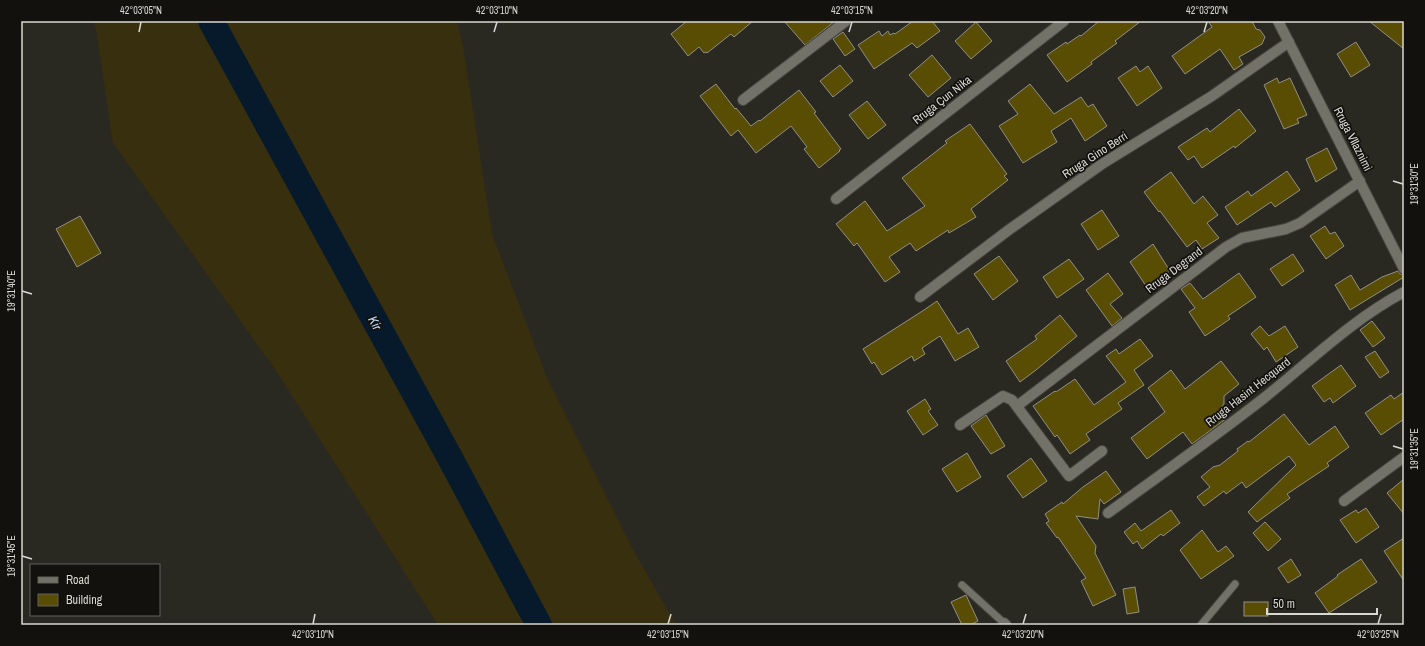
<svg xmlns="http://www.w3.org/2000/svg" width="1425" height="646" font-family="'Archivo Narrow',sans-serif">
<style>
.sand{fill:#382f0f}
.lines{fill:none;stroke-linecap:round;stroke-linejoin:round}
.river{stroke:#061a2b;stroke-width:26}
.building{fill:#584d02;stroke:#918f86}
.lane-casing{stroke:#46453e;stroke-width:9}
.street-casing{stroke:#46453e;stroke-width:12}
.lane{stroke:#737269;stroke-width:7}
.street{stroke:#737269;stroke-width:10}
.ticks{fill:none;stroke:#d9d8d3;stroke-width:1.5}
.labels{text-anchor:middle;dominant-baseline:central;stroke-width:3.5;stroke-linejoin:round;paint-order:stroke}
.street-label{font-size:12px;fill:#d9d8d3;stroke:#12110e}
.water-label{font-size:13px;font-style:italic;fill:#bdddfc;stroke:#12110e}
.neatline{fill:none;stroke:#d9d8d3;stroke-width:1.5}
.ticks-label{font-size:10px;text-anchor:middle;fill:#d9d8d3}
</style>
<rect width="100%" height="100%" fill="#2a2921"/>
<!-- sand -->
<polygon class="sand" points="93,21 457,21 463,46 492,234 548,380 631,546 676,625 438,625 275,369 113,143 96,28"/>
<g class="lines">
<!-- river -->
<polyline class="river" points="211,21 449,456 539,625"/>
</g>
<!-- building -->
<g class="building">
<polygon points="687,21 753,21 734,37 731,34 707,53 706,52 704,53 699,47 688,56 671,34"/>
<polygon points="784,21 835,21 805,45"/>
<polygon points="913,21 932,21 940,31 917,48 912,43 874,69 858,45 879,31 882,36 888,31 890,35 894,33 895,34"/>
<polygon points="1099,21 1141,21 1115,41 1117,43 1091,62 1092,64 1067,82 1047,55 1066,42 1067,44 1080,35 1081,36"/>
<polygon points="1208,21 1252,21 1256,29 1260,30 1265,37 1262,44 1239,57 1243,64 1234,70 1220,49 1185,74 1172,56 1212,27"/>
<polygon points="1369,21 1404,21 1404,49"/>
<polygon points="976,22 992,41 971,59 955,41"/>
<polygon points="843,32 855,49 845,56 833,39"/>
<polygon points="1356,42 1370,65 1351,77 1337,54"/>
<polygon points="932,55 951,78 928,97 909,75"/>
<polygon points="840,65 853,81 833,97 820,81"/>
<polygon points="1136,66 1140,72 1148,66 1162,88 1137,106 1118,78"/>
<polygon points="1277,78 1279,83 1290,78 1307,115 1297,119 1299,123 1284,129 1264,85"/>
<polygon points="716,84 735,109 736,108 751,126 759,120 760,121 799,90 816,112 814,113 841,149 839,150 840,151 819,168 804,149 807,147 791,126 756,153 738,130 731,136 700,96"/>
<polygon points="1030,84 1054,114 1081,97 1088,107 1093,104 1107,126 1085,141 1071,118 1051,131 1057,142 1023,163 999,126 1018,114 1008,101"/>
<polygon points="867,101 886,125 868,139 849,115"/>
<polygon points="1239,109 1256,131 1235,148 1234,146 1202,168 1194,156 1188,160 1178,147 1207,128 1210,132"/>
<polygon points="970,124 1007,174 1004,176 1008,180 971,209 976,217 949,233 948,230 916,251 910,243 889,257 900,272 885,282 857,243 854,246 836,224 865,201 887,231 925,206 902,178 947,143 945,141"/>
<polygon points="1327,148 1337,169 1316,182 1306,159"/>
<polygon points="1287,171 1300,190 1275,207 1271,202 1237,225 1225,207 1248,191 1251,196"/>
<polygon points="1171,172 1194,204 1203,196 1218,215 1207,223 1219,238 1202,249 1196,240 1187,247 1160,211 1159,212 1144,192"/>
<polygon points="1102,210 1119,236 1098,250 1081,224"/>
<polygon points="80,216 101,253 77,267 56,229"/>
<polygon points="1325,226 1330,234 1335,232 1344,246 1326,259 1310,236"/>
<polygon points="1153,244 1170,271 1146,286 1130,262"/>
<polygon points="1293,254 1304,271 1282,286 1270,269"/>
<polygon points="999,256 1018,281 993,300 974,274"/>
<polygon points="1069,259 1084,279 1057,298 1043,277"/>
<polygon points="1398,271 1400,274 1404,275 1404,277 1350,310 1335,285 1351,275 1360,290 1382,277"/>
<polygon points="1108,273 1123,294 1110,304 1122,318 1112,326 1086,290"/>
<polygon points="1239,273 1256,297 1228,316 1230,319 1205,336 1189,312 1195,308 1181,289 1190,283 1203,299"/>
<polygon points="937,301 958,334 968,328 979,347 955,361 940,336 922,348 925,354 914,361 912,356 882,375 874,362 872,364 863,349 924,310"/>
<polygon points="1060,315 1077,336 1036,370 1020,382 1006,361 1037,339 1035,336"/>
<polygon points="1372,321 1385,338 1373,347 1360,330"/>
<polygon points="1260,326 1269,336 1285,326 1298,347 1276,362 1267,347 1264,350 1251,334"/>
<polygon points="1140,339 1153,356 1134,370 1144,385 1118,403 1122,409 1086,434 1090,440 1070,454 1057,435 1055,437 1033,406 1055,391 1056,392 1075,379 1094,405 1126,382 1106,356 1116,349 1119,354"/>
<polygon points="1375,351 1389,372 1380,378 1365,357"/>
<polygon points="1221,361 1239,384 1224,396 1224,404 1220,409 1227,418 1192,444 1183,432 1147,459 1131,438 1165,412 1148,388 1171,370 1185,389"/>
<polygon points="1341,365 1356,386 1333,403 1330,398 1324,402 1312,386"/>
<polygon points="1404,392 1404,419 1381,435 1365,413 1391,395 1394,399"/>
<polygon points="925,399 931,409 928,411 938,425 923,435 907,411"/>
<polygon points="1284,414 1309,445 1335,426 1349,447 1327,463 1329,466 1287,494 1290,498 1257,522 1248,512 1296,465 1289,456 1246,488 1242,482 1226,494 1224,491 1204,506 1197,497 1210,487 1201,477 1213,467 1220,465 1238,451 1237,449 1248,441 1249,442"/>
<polygon points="986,415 1005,446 991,454 971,426"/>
<polygon points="967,453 981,477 957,492 942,469"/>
<polygon points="1031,458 1047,481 1023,498 1007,476"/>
<polygon points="1106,471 1121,492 1104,504 1100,499 1098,519 1076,516 1096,546 1095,553 1116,595 1093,606 1081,581 1086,578 1058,537 1057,538 1046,523 1049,521 1045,514 1062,502 1063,504 1083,487"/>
<polygon points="1404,479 1404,514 1387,493"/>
<polygon points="1366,508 1379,527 1356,543 1340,520 1356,510 1358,513"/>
<polygon points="1171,510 1180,523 1163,536 1161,534 1142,549 1137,541 1133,544 1124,532 1135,523 1141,531"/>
<polygon points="1265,522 1281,539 1268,551 1253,533"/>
<polygon points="1202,530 1218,552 1226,546 1234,556 1201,579 1180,550"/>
<polygon points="1404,538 1404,581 1384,551"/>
<polygon points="1291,559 1301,575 1288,583 1278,568"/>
<polygon points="1361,559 1377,582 1329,613 1315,593 1338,576 1337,575"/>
<polygon points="1135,587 1139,612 1127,614 1123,589"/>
<polygon points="966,595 978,621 970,625 962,625 951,602"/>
<rect x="1244" y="602" width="24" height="14"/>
</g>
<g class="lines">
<defs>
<g id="lane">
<polyline points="962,585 1004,623"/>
<polyline points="1201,625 1235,584"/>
</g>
<g id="street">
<polyline points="1278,21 1404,269"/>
<polyline points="743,100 846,21"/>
<polyline points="836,199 1064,21"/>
<polyline points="920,297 1010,229 1102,164 1212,96 1289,42"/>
<polyline points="1017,406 1226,247 1242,238 1286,229 1300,223 1360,181"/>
<polyline points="960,425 1003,396 1012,400 1069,476 1102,451"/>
<polyline points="1344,501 1404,457"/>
<path d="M1108 513C1160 475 1213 438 1264 398 1309 362 1353 319 1404 292"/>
<polyline points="1004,623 1006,625"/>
</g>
</defs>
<!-- lane casing -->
<use href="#lane" class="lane-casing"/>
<!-- street casing -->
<use href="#street" class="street-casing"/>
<!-- lane -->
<use href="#lane" class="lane"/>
<!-- street -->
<use href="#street" class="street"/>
</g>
<!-- ticks -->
<path class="ticks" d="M139 32 141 22M494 32 497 22M849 32 852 22M1204 32 1207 22M1393 181 1403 184M22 291 32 294M1393 446 1403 449M22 556 32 559M313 624 315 614M668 624 671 614M1023 624 1026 614M1378 624 1381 614"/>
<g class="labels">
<!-- street labels -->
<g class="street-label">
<text transform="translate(942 100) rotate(-38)">Rruga Çun Nika</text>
<text transform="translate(1353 139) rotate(63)">Rruga Vllaznimi</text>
<text transform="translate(1095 155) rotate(-33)">Rruga Gino Berri</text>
<text transform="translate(1174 270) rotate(-37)">Rruga Degrand</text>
<text transform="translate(1248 392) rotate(-38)">Rruga Hasint Hecquard</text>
</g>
<!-- water labels -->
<g class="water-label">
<text transform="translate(375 323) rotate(62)">Kir</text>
</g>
</g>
<!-- border -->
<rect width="1425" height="646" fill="none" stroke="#12110e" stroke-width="44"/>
<!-- legend -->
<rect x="30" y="564" width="130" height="52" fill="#12110e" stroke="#62615d"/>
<rect x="38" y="577" width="20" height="6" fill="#737269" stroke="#62615d"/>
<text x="66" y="584" font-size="12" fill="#d9d8d3">Road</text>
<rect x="38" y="594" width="20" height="12" fill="#584d02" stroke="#62615d"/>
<text x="66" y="604" font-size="12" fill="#d9d8d3">Building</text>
<!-- scale -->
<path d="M1267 608v6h110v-6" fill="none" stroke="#d9d8d3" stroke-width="2"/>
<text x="1273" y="608" font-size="12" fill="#d9d8d3" stroke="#12110e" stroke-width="3" paint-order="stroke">50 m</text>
<rect x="22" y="22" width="1381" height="602" class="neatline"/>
<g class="ticks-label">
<text x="141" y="14">42°03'05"N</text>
<text x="497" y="14">42°03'10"N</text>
<text x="852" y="14">42°03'15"N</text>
<text x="1207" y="14">42°03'20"N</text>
<text transform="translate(1414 184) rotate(-90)" y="4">19°31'30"E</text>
<text transform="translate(11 291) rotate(-90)" y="4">19°31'40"E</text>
<text transform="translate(1414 449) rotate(-90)" y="4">19°31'35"E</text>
<text transform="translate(11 556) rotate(-90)" y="4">19°31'45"E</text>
<text x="313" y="638">42°03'10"N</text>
<text x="668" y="638">42°03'15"N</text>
<text x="1023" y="638">42°03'20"N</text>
<text x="1378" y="638">42°03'25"N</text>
</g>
</svg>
